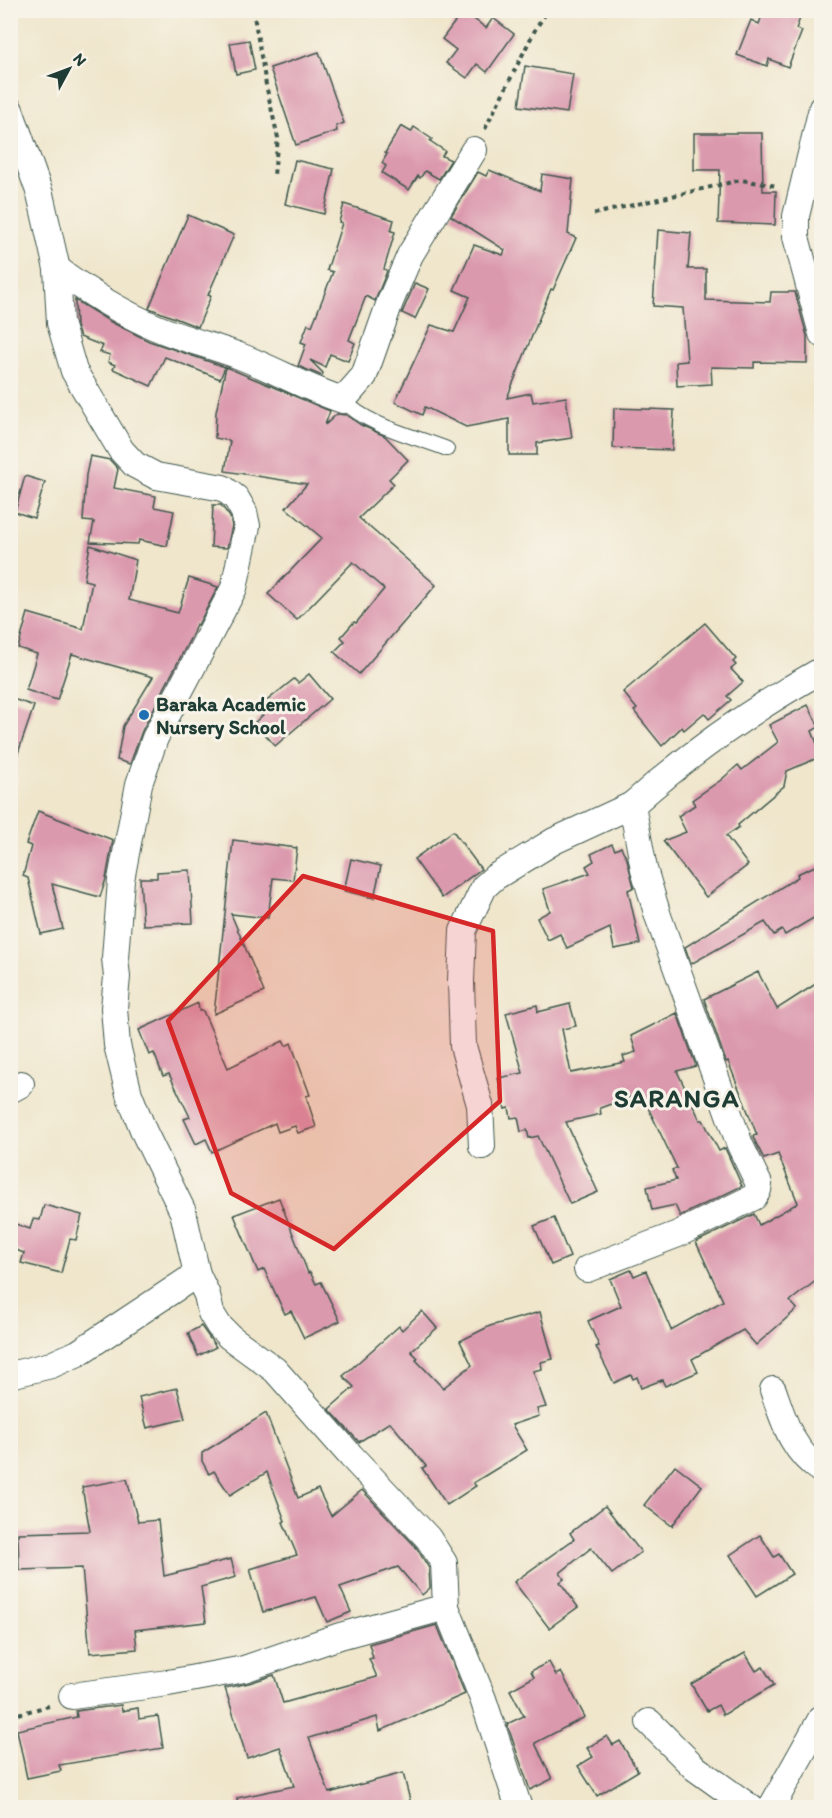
<svg xmlns="http://www.w3.org/2000/svg" width="832" height="1818" font-family="Itim,sans-serif">
<style>
.building{fill:#db99ae}
.lines{fill:none;stroke-linecap:round;stroke-linejoin:round}
.service-casing{stroke:#3e564b;stroke-width:16}
.minor-casing{stroke:#3e564b;stroke-width:28}
.path{stroke:#3e564b;stroke-width:4;stroke-dasharray:4.5 4.5;stroke-linecap:butt}
.service{stroke:#fff;stroke-width:14}
.minor{stroke:#fff;stroke-width:26}
.marked{fill:#d62828;fill-opacity:0.2;stroke:#d62828;stroke-width:4.5;stroke-linejoin:round}
.poi-dot{fill:#1f6fb2;stroke:#f7f3e8;stroke-width:2}
.labels{text-anchor:middle;dominant-baseline:central;stroke-width:6;stroke-linejoin:round;paint-order:stroke}
.poi-label{font-size:20px;font-weight:bold;fill:#1f3d34;stroke:#f7f3e8;text-anchor:start}
.district-label{font-size:26px;font-weight:bold;letter-spacing:1.5px;fill:#1f3d34;stroke:#f7f3e8}
</style>
<rect width="100%" height="100%" fill="#f7f3e8"/>
<filter id="ink" filterUnits="userSpaceOnUse"><feTurbulence type="fractalNoise" baseFrequency=".0167" numOctaves="2"/><feDisplacementMap in="SourceGraphic" scale="12" xChannelSelector="R" yChannelSelector="G"/><feConvolveMatrix kernelMatrix="1 2 1 2 8 2 1 2 1" color-interpolation-filters="sRGB"/></filter>
<filter id="wash" filterUnits="userSpaceOnUse"><feTurbulence type="fractalNoise" baseFrequency=".008" numOctaves="4" result="noise"/><feDisplacementMap in="SourceGraphic" scale="24" xChannelSelector="R" yChannelSelector="G"/><feGaussianBlur stdDeviation="1.35" result="paint"/><feColorMatrix in="noise" values="0 0 0 0 0 0 0 0 0 0 0 0 0 0 0 0 0 1.4 0 .05"/><feComposite in="paint" operator="in"/></filter>
<g filter="url(#wash)">
<rect width="100%" height="100%" fill="#efe6cc"/>
<g id="blocks">
<!-- building -->
<g class="building">
<polygon points="764,10 803,10 796,29 802,31 788,67 769,59 767,66 737,55 751,20 759,24"/>
<polygon points="463,11 486,28 493,18 514,34 487,72 477,64 467,78 446,63 456,50 442,39"/>
<polygon points="249,40 255,70 236,74 230,43"/>
<polygon points="319,52 344,123 336,126 337,131 296,145 270,68"/>
<polygon points="525,66 573,74 567,113 519,106"/>
<polygon points="401,126 411,132 414,127 432,139 430,141 445,151 442,156 451,160 439,179 425,171 420,178 418,176 409,190 382,173 386,166 382,163 387,154 385,153"/>
<polygon points="694,133 762,133 763,191 776,191 775,225 718,223 720,170 694,170"/>
<polygon points="295,160 334,169 324,214 285,204"/>
<polygon points="489,170 540,191 542,174 573,179 568,234 576,238 553,290 551,289 507,398 531,393 533,402 566,397 572,438 537,443 537,455 509,455 509,419 466,427 425,407 422,415 395,402 431,325 454,332 470,297 454,290 474,245 503,255 505,250 451,216 478,172 486,176"/>
<polygon points="344,204 394,220 391,231 395,232 384,269 387,271 375,301 366,296 349,340 355,343 348,361 330,354 325,367 310,360 323,373 322,376 298,366 306,344 301,342 308,324 312,326 333,272 327,270 342,223 339,222"/>
<polygon points="188,215 234,235 208,295 211,296 198,327 149,308"/>
<polygon points="658,230 691,233 688,269 706,269 706,300 770,302 771,292 795,292 807,336 807,363 754,362 754,368 711,367 712,384 677,386 676,362 687,361 683,308 653,306"/>
<polygon points="415,283 429,289 415,319 402,313"/>
<polygon points="75,300 109,321 149,341 225,367 220,379 165,357 151,386 113,369 115,365 108,362 110,355 100,352 103,346 80,337 76,326"/>
<polygon points="226,367 330,411 325,425 337,414 346,415 361,425 385,436 408,460 389,479 394,484 359,518 436,585 359,674 334,652 345,641 341,637 354,622 356,623 384,589 353,562 297,620 268,594 322,538 286,508 307,484 225,471 230,441 215,438 216,412"/>
<polygon points="614,408 674,410 672,450 613,448"/>
<polygon points="90,456 110,460 118,469 114,488 156,496 154,507 174,511 167,546 139,540 138,544 90,542 94,522 83,521 86,475"/>
<polygon points="25,476 45,482 34,518 15,512"/>
<polygon points="213,505 221,505 230,517 232,526 227,548 211,547"/>
<polygon points="90,545 136,560 129,600 178,613 189,578 218,587 198,625 196,624 193,633 142,731 130,764 117,760 123,726 153,677 72,654 57,700 26,690 37,654 18,648 28,613 83,629 92,582 84,580"/>
<polygon points="705,623 736,659 733,662 736,665 731,669 743,682 727,696 731,700 709,719 704,713 684,730 682,727 662,746 634,711 637,709 623,692"/>
<polygon points="309,674 330,699 275,746 255,722 263,715 258,708 294,679 298,683"/>
<polygon points="10,698 34,706 14,765 10,765"/>
<polygon points="808,705 819,727 812,731 822,756 787,771 784,786 738,825 739,827 726,836 748,865 706,897 663,841 686,832 678,816 695,805 692,800 721,780 738,765 742,770 778,742 769,725"/>
<polygon points="38,811 113,840 106,879 100,897 52,884 63,929 41,934 28,878 23,876 31,846 26,844"/>
<polygon points="453,831 481,869 442,898 414,859"/>
<polygon points="233,840 297,848 293,880 273,878 268,918 231,914 264,992 214,1014"/>
<polygon points="612,844 615,850 621,847 627,859 634,887 628,890 640,944 614,949 610,928 567,948 560,934 548,940 537,918 550,911 543,889 590,873 586,866 594,861 591,854"/>
<polygon points="351,859 381,866 374,898 344,891"/>
<polygon points="822,863 822,913 785,935 782,930 774,935 765,922 691,964 685,947 798,877 797,874"/>
<polygon points="190,870 193,923 143,925 140,878 157,878 157,872"/>
<polygon points="758,972 777,1009 822,980 822,1276 790,1301 797,1309 756,1345 743,1330 692,1359 698,1372 665,1386 662,1380 641,1388 637,1377 633,1379 631,1375 614,1383 596,1347 599,1346 588,1321 621,1306 610,1279 631,1270 634,1276 646,1271 671,1330 723,1301 696,1242 754,1214 759,1225 798,1203 778,1154 764,1159 754,1139 753,1136 757,1135 728,1061 726,1062 704,999"/>
<polygon points="198,1003 199,1011 203,1011 228,1068 283,1041 286,1046 291,1043 310,1095 306,1096 316,1127 298,1133 295,1126 278,1132 275,1123 212,1152 206,1139 196,1144 184,1119 190,1117 169,1074 163,1076 154,1053 149,1055 139,1030"/>
<polygon points="570,1004 576,1026 562,1029 571,1073 625,1062 623,1056 636,1052 631,1036 677,1013 696,1066 677,1071 700,1120 703,1120 719,1151 725,1148 742,1186 680,1216 675,1205 652,1210 647,1187 676,1180 672,1170 677,1168 641,1093 600,1108 601,1114 566,1122 598,1192 570,1204 538,1136 529,1138 527,1130 521,1132 518,1117 511,1118 509,1108 505,1109 498,1078 523,1073 506,1013 537,1005 538,1012"/>
<polygon points="279,1198 308,1273 310,1272 316,1284 321,1282 340,1321 304,1338 291,1311 285,1314 264,1269 258,1272 234,1215"/>
<polygon points="44,1205 82,1215 76,1240 70,1239 61,1273 21,1263 24,1253 10,1248 10,1222 30,1229 33,1219 40,1220"/>
<polygon points="554,1218 570,1257 551,1265 534,1226"/>
<polygon points="422,1311 437,1328 411,1351 418,1358 416,1360 443,1388 472,1365 460,1341 490,1326 540,1312 553,1359 541,1362 542,1369 533,1371 546,1407 537,1409 539,1416 512,1425 527,1450 473,1483 476,1486 447,1505 422,1468 426,1466 390,1422 359,1442 329,1409 354,1387 343,1376 399,1326 402,1330"/>
<polygon points="201,1326 216,1347 198,1356 188,1333"/>
<polygon points="177,1388 185,1419 147,1428 139,1397"/>
<polygon points="266,1413 298,1498 318,1489 331,1516 362,1490 416,1547 429,1568 430,1588 422,1595 398,1567 340,1587 351,1612 327,1622 316,1597 263,1612 250,1569 297,1555 283,1522 285,1521 267,1472 230,1495 214,1471 209,1474 202,1461 202,1453"/>
<polygon points="675,1465 702,1486 672,1526 644,1505"/>
<polygon points="127,1479 138,1522 158,1520 164,1576 231,1559 236,1577 201,1587 206,1622 135,1630 137,1649 90,1653 82,1568 19,1570 18,1533 90,1531 82,1487"/>
<polygon points="605,1506 641,1552 612,1574 591,1548 560,1573 564,1579 560,1582 578,1607 549,1628 514,1582 574,1539 570,1533"/>
<polygon points="760,1535 774,1557 779,1554 792,1574 757,1596 730,1555"/>
<polygon points="437,1625 465,1694 380,1731 377,1717 309,1738 329,1793 403,1773 412,1808 238,1808 237,1798 294,1786 280,1747 247,1758 225,1688 249,1683 274,1675 283,1703 377,1677 369,1659 373,1658 369,1644"/>
<polygon points="745,1653 756,1671 763,1667 774,1685 723,1715 718,1705 707,1711 691,1684"/>
<polygon points="549,1662 556,1675 561,1672 585,1717 535,1743 552,1779 530,1790 507,1724 524,1716 510,1690 534,1677 531,1671"/>
<polygon points="121,1705 122,1711 138,1708 139,1719 158,1716 163,1748 59,1765 61,1771 27,1778 17,1730 77,1717 76,1711"/>
<polygon points="607,1736 613,1745 620,1741 638,1771 597,1796 578,1766 593,1757 587,1748"/>
</g>
</g>
</g>
<g filter="url(#ink)">
<use href="#blocks" fill-opacity="0" stroke="#3e564b" stroke-width="1.5"/>
<g class="lines">
<defs>
<path id="service" d="M343 400C367 426 414 436 447 449"/>
<g id="minor">
<polyline points="822,108 796,216 796,237 822,334"/>
<polyline points="10,110 40,194 57,269 60,323 74,371 121,450 135,465 156,476 223,488 236,498 244,512 247,526 234,588 155,738 139,784 121,880 115,958 117,977 114,1008 117,1045 129,1094 144,1132 183,1212 197,1274 207,1295 211,1313 219,1326 230,1337 275,1370 351,1456 428,1538 444,1563 446,1607 483,1699 519,1808"/>
<path d="M57 269C88 292 120 312 155 327 183 339 213 346 242 357 276 370 308 389 343 400L364 376 390 302 410 255 474 150"/>
<polyline points="10,1090 21,1084"/>
<polyline points="482,1146 480,1105 463,1046 461,981 463,931 484,887 495,877 554,841 632,805"/>
<path d="M587 1269 678 1234 754 1197 758 1190 759 1184 740 1145 658 916 644 869 632 805C690 753 754 708 822 670"/>
<polyline points="10,1375 51,1365 78,1353 197,1274"/>
<path d="M773 1390C784 1421 792 1452 822 1471"/>
<polyline points="72,1696 168,1683 244,1669 340,1636 446,1607"/>
<polyline points="649,1722 695,1768 751,1808"/>
<polyline points="771,1808 822,1717"/>
</g>
</defs>
<!-- service casing -->
<use href="#service" class="service-casing"/>
<!-- minor casing -->
<use href="#minor" class="minor-casing"/>
<!-- path -->
<g class="path">
<polyline points="253,10 266,85 278,138 274,175"/>
<polyline points="485,129 536,28 548,10"/>
<polyline points="594,214 741,180 777,186"/>
<polyline points="10,1716 49,1706"/>
</g>
<!-- service -->
<use href="#service" class="service"/>
<!-- minor -->
<use href="#minor" class="minor"/>
</g>
</g>
<!-- marked area -->
<path class="marked" d="M303 876 493 931 500 1101 334 1249 231 1193 168 1021Z"/>
<!-- markers -->
<circle class="poi-dot" cx="144" cy="715" r="6"/>
<g class="labels">
<!-- poi labels -->
<g class="poi-label">
<text x="156" y="704">Baraka Academic<tspan x="156" dy="23">Nursery School</tspan></text>
</g>
<!-- district labels -->
<g class="district-label">
<text x="677" y="1098">SARANGA</text>
</g>
</g>
<!-- margin -->
<rect width="832" height="1818" fill="none" stroke="#f7f3e8" stroke-width="36"/>
<!-- north arrow -->
<g transform="translate(69 69) rotate(49)" stroke="#f7f3e8" stroke-width="4.5" paint-order="stroke">
<path d="M0-4.5L10 22L0 15L-10 22Z" fill="#1f3d34"/>
<text y="-9" font-size="16" font-weight="bold" text-anchor="middle" fill="#1f3d34">N</text>
</g>
</svg>
